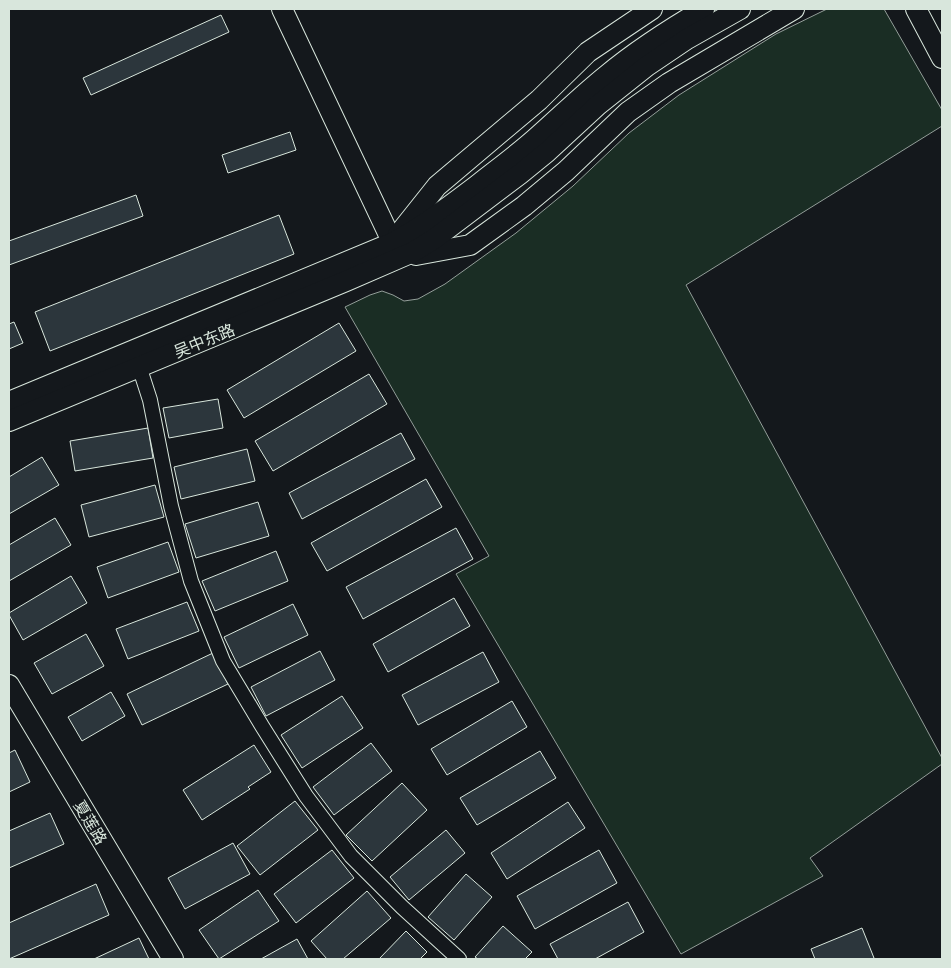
<svg xmlns="http://www.w3.org/2000/svg" width="951" height="968" font-family="'Playfair Display','Noto Sans SC',serif">
<style>
.green{fill:#1a2d24;stroke:#939e99}
.building{fill:#2c363c;stroke:#d8e6dc}
.lines{fill:none;stroke-linecap:round;stroke-linejoin:round}
.street-casing{stroke:#d8e6dc;stroke-width:16}
.secondary-casing{stroke:#d8e6dc;stroke-width:22}
.street{stroke:#14181c;stroke-width:14}
.secondary{stroke:#14181c;stroke-width:20}
.labels{text-anchor:middle;dominant-baseline:central;stroke-width:4;stroke-linejoin:round;paint-order:stroke}
.street-label{font-size:16px;fill:#d8e6dc;stroke:#14181c}
</style>
<rect width="100%" height="100%" fill="#14181c"/>
<!-- green -->
<polygon class="green" points="827,9 884,9 942,110 942,126 686,285 942,758 942,764 810,858 823,876 681,954 456,574 489,556 345,307 370,295 382,291 393,295 404,301 418,299 445,284 516,233 573,186 629,133 679,95 776,34"/>
<!-- building -->
<g class="building">
<polygon points="221,15 229,32 91,95 83,78"/>
<polygon points="290,132 296,150 228,173 222,155"/>
<polygon points="136,195 143,216 9,265 9,241"/>
<polygon points="279,215 294,254 50,351 35,312"/>
<polygon points="14,322 23,343 9,349 9,324"/>
<polygon points="339,323 356,351 244,418 227,390"/>
<polygon points="369,374 387,404 273,471 255,441"/>
<polygon points="218,399 223,428 169,438 163,408"/>
<polygon points="148,428 153,458 75,471 70,441"/>
<polygon points="401,433 415,459 302,519 289,493"/>
<polygon points="247,449 255,481 181,499 174,467"/>
<polygon points="42,457 59,485 9,514 9,477"/>
<polygon points="426,479 442,507 327,571 311,543"/>
<polygon points="155,485 164,517 89,537 81,505"/>
<polygon points="258,502 269,536 196,558 185,524"/>
<polygon points="55,518 71,545 9,581 9,545"/>
<polygon points="456,528 473,559 363,619 346,587"/>
<polygon points="168,542 179,572 108,598 97,567"/>
<polygon points="276,551 288,581 215,611 202,581"/>
<polygon points="71,576 87,603 23,640 9,615 9,613"/>
<polygon points="454,598 470,626 388,672 373,644"/>
<polygon points="187,602 199,631 128,659 116,629"/>
<polygon points="293,604 308,635 239,668 224,637"/>
<polygon points="86,634 104,666 52,694 34,663"/>
<polygon points="320,651 335,680 266,716 251,687"/>
<polygon points="483,652 499,682 418,725 402,695"/>
<polygon points="213,653 228,684 142,725 127,694"/>
<polygon points="111,692 125,716 82,741 68,717"/>
<polygon points="342,696 363,728 302,768 281,735"/>
<polygon points="512,701 527,727 447,775 431,749"/>
<polygon points="371,743 392,771 334,815 313,787"/>
<polygon points="254,745 271,772 248,787 250,789 202,820 183,790"/>
<polygon points="15,750 30,782 9,792 9,753"/>
<polygon points="540,751 556,778 477,825 460,798"/>
<polygon points="402,783 427,810 372,861 346,835"/>
<polygon points="295,801 318,830 260,875 237,846"/>
<polygon points="568,802 585,828 507,879 491,853"/>
<polygon points="50,813 64,844 9,868 9,831"/>
<polygon points="446,830 465,853 409,900 390,877"/>
<polygon points="233,843 250,874 185,909 168,878"/>
<polygon points="332,850 354,878 296,923 274,894"/>
<polygon points="599,850 617,883 535,929 517,896"/>
<polygon points="466,874 492,897 454,940 428,917"/>
<polygon points="96,884 109,915 9,959 9,923"/>
<polygon points="258,890 279,921 219,959 199,930"/>
<polygon points="367,891 391,918 343,959 327,959 311,941"/>
<polygon points="628,902 644,932 595,959 558,959 550,944"/>
<polygon points="503,926 532,952 525,959 478,959 475,957"/>
<polygon points="862,928 874,958 872,959 815,959 811,949"/>
<polygon points="406,931 427,952 420,959 379,959"/>
<polygon points="139,938 149,959 94,959"/>
<polygon points="297,939 308,959 261,959"/>
</g>
<g class="lines">
<defs>
<polyline id="street" points="139,366 150,400 171,506 191,581 223,661 262,726 306,796 351,856 402,907 459,959"/>
<g id="secondary">
<polyline points="282,9 398,254"/>
<polyline points="916,9 942,58"/>
<polyline points="398,235 437,186 539,100 588,52 652,9"/>
<polyline points="416,255 470,245 524,206 566,171 628,112 669,83 794,9"/>
<path d="M9 402 392 243C425 225 451 205 480 183 499 168 518 154 536 138 560 117 582 95 607 75 637 50 670 29 704 9"/>
<polyline points="9,421 346,281 413,252 434,239 520,174 547,152 598,105 647,66 687,39 740,9"/>
<polyline points="9,685 173,959"/>
</g>
</defs>
<!-- street casing -->
<use href="#street" class="street-casing"/>
<!-- secondary casing -->
<use href="#secondary" class="secondary-casing"/>
<!-- street -->
<use href="#street" class="street"/>
<!-- secondary -->
<use href="#secondary" class="secondary"/>
</g>
<g class="labels">
<!-- street labels -->
<g class="street-label">
<text transform="translate(204 340) rotate(-22)">吴中东路</text>
<text transform="translate(91 822) rotate(59)">夏莲路</text>
</g>
</g>
<!-- border -->
<rect width="951" height="968" fill="none" stroke="#d8e6dc" stroke-width="20"/>
</svg>
